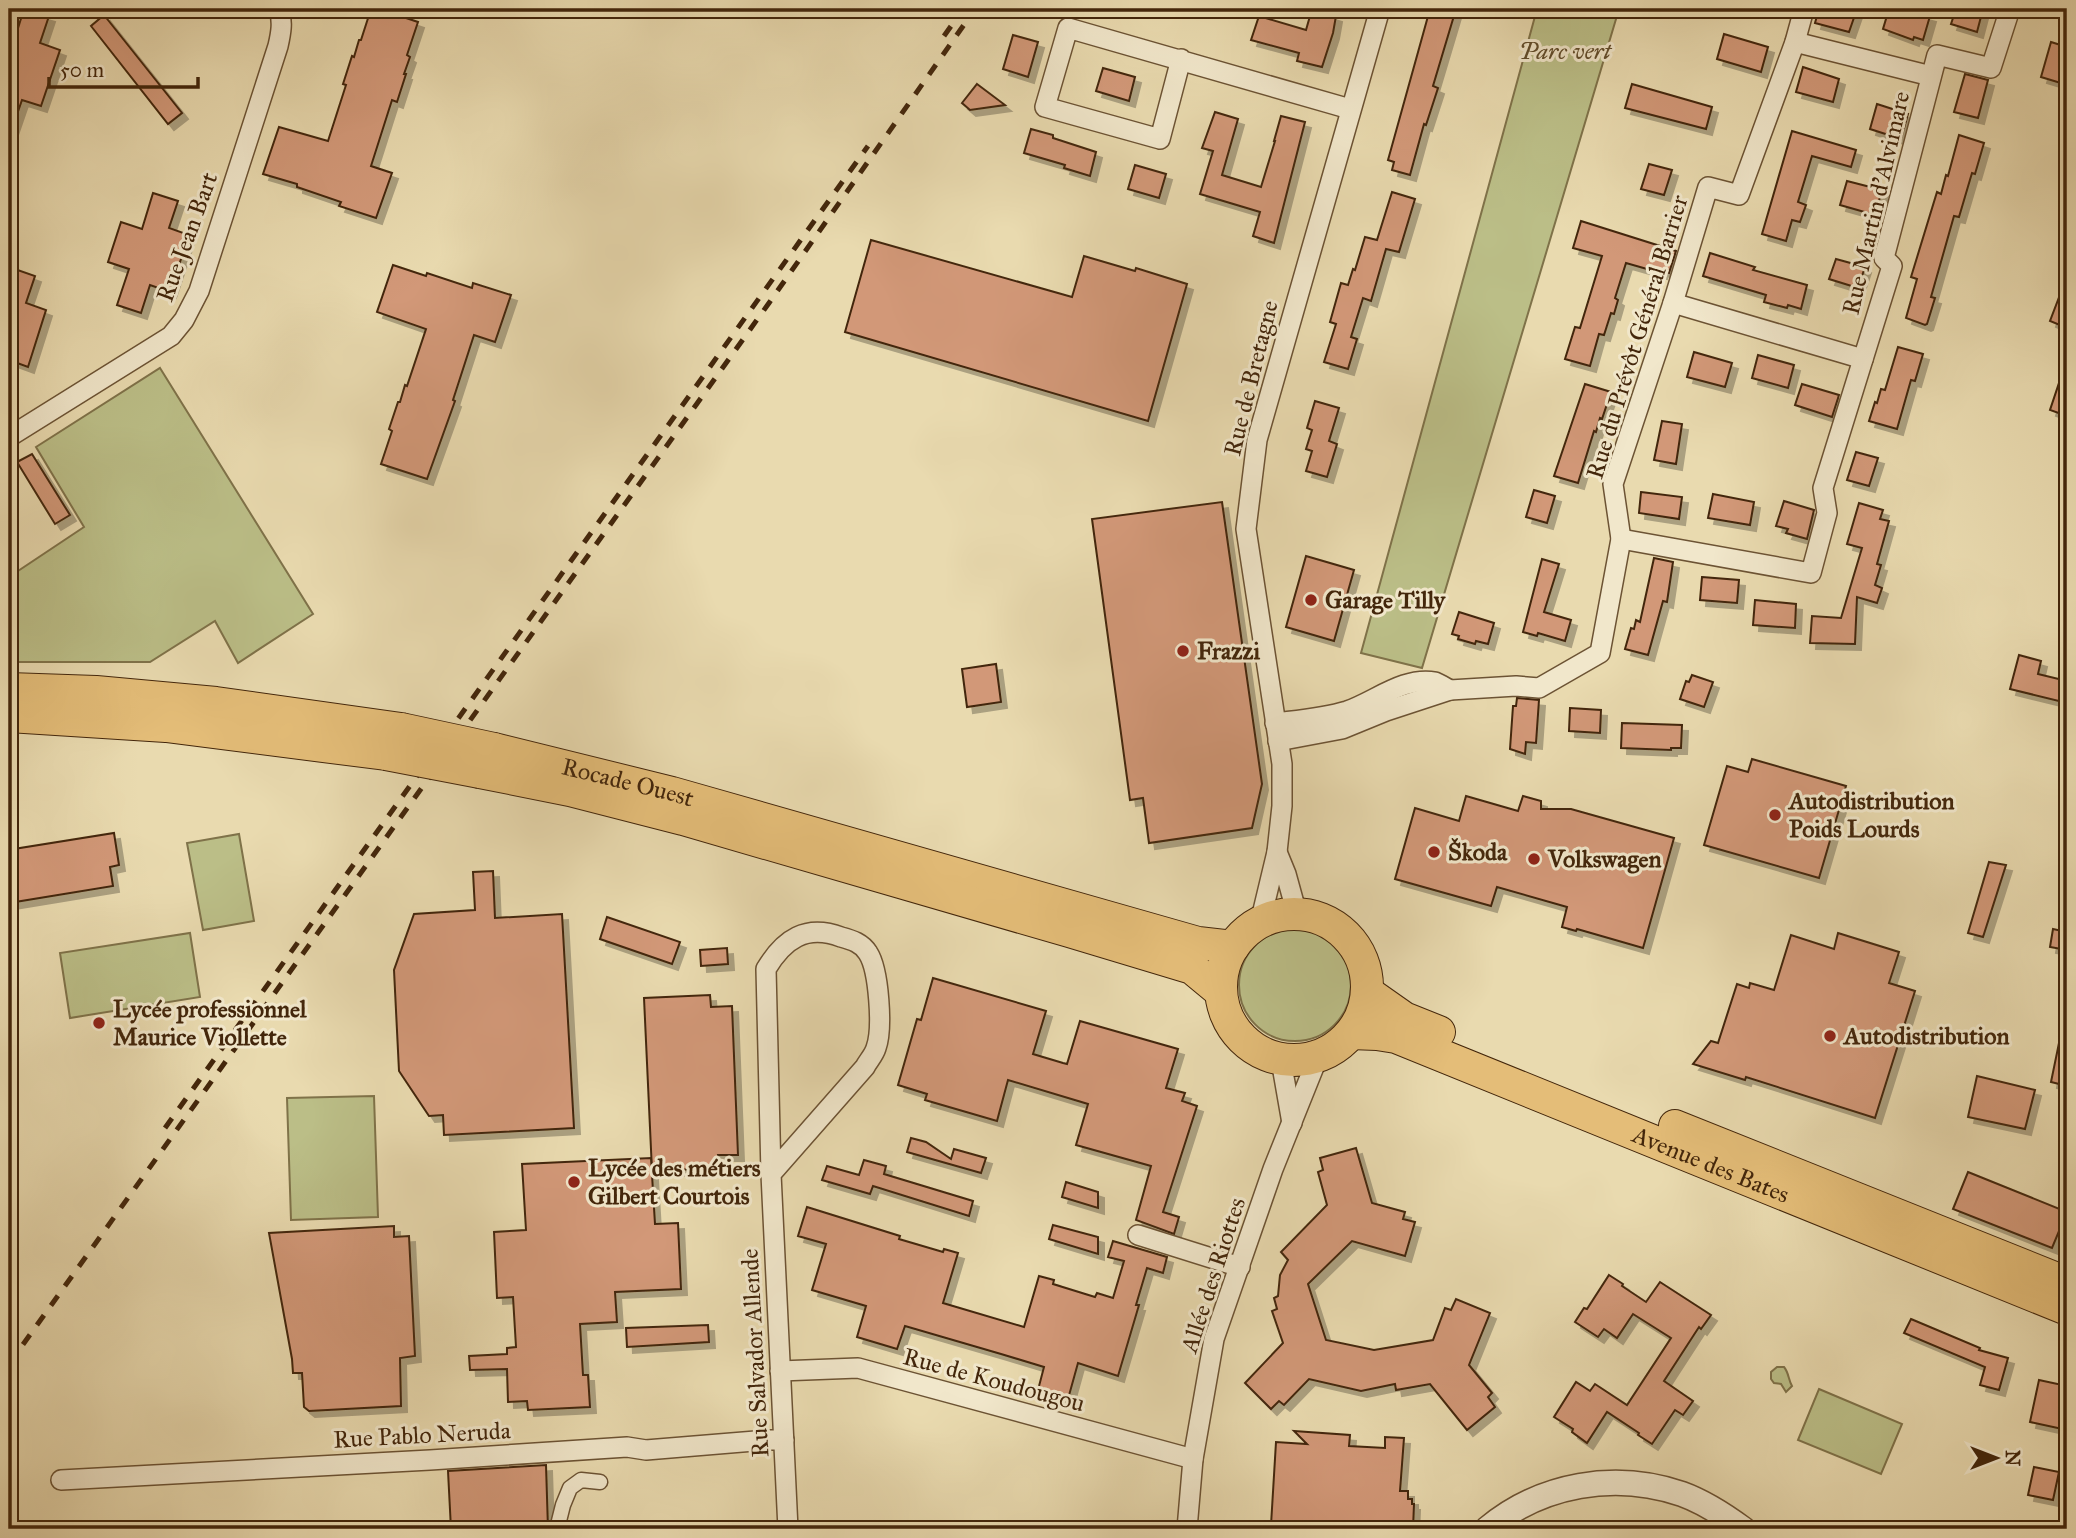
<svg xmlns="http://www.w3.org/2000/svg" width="2076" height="1538" font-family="'IM FELL Great Primer',serif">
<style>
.green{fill:#bbbe87;stroke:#7f7249;stroke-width:2}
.building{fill:#d29878;stroke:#43260b;stroke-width:2;filter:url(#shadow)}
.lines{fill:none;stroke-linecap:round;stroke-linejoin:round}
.pedestrian-casing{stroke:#6c5334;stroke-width:17}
.minor-casing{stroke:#6c5334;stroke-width:22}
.tertiary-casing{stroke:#6c5334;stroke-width:27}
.primary-casing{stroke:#43260b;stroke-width:34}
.pedestrian{stroke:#f1e7cb;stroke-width:14}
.minor{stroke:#f1e7cb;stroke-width:19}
.tertiary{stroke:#f1e7cb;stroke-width:24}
.primary{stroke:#e4bd78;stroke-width:32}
.rail{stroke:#43260b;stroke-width:5;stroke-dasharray:12 12;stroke-linecap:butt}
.primary-bridge-casing{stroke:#43260b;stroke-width:34;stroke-linecap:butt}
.primary-bridge{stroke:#e4bd78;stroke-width:32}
.poi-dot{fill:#8f2418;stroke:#f1e7cb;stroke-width:2.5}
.labels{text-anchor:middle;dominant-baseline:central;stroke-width:6;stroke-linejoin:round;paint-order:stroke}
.park-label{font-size:24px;font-style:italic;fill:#614c2a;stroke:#f1e7cb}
.street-label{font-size:24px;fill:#43260b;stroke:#f1e7cb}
.poi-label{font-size:24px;font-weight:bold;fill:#43260b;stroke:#f1e7cb;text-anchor:start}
</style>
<defs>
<filter id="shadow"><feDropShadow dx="6" dy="6" stdDeviation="0" flood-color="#0004"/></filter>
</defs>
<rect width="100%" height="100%" fill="#e9daaf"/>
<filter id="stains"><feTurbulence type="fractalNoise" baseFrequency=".00286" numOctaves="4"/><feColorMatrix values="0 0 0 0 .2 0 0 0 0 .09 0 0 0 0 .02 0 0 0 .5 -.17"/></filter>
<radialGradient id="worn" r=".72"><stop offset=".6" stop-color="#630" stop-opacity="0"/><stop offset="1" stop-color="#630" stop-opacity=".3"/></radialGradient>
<!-- green -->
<g class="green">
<polygon points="1537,9 1619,9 1422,668 1361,653"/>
<polygon points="160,368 313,614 238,663 215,621 150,662 9,662 9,577 84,527 36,447"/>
<polygon points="239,834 254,921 203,930 187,843"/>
<circle cx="1295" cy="985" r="56"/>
<polygon points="190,933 200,997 70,1018 60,953"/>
<polygon points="374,1096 378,1217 291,1220 287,1098"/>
<path d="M1777 1367H1784C1789 1373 1788 1379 1792 1386L1786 1392 1781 1384 1774 1383 1771 1379V1372Z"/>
<polygon points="1819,1389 1902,1424 1881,1474 1798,1440"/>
</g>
<!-- building -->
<g class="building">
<polygon points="24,9 49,16 40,43 60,50 41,106 22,100 12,129 9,129 9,42 13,44"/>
<polygon points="371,9 379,9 418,22 407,55 410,57 404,74 406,74 397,102 392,100 371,166 392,173 376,218 339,206 341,202 297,187 297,184 263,174 279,127 328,141 346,85 343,84 352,56 354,57 359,40 361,40"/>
<polygon points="1312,9 1336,16 1333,33 1322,67 1297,61 1299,53 1251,40 1259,16 1306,30"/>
<polygon points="1430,9 1456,9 1433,86 1438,88 1426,125 1424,124 1410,175 1392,170 1394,162 1388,160"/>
<polygon points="1819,9 1857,9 1849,32 1815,23"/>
<polygon points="1889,9 1903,9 1930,16 1923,40 1914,37 1913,40 1883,29"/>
<polygon points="1956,9 1983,9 1977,32 1951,24"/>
<polygon points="104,15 182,113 168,124 91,26"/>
<polygon points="1724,34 1768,47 1761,72 1717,59"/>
<polygon points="1013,35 1038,42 1028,77 1003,69"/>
<polygon points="2051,42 2067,47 2067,72 2064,84 2041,77"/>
<polygon points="1803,67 1839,79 1833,102 1796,92"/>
<polygon points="1103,68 1135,77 1129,101 1096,91"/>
<polygon points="1965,74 1988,80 1978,118 1954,112"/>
<polygon points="977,84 1005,105 970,110 962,103"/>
<polygon points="1632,84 1712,107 1706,129 1625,108"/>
<polygon points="1877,104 1908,114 1901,139 1870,129"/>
<polygon points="1215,112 1238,119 1222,175 1261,187 1275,141 1274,141 1281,116 1305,122 1274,243 1253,236 1260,212 1200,194 1213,151 1202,148"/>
<polygon points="1031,129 1053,135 1053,138 1096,152 1090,176 1064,168 1065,165 1024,153"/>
<polygon points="1792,131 1856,150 1851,167 1812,156 1798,202 1806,205 1800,222 1792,220 1786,241 1762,234"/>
<polygon points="1959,135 1984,143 1975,174 1972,173 1959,217 1954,216 1931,297 1935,298 1927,324 1925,325 1906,318 1917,279 1911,277 1937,192 1941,194 1946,175 1948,176"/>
<polygon points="1649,164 1672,170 1664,195 1641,189"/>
<polygon points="1135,165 1166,174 1159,198 1128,189"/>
<polygon points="1847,181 1882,190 1875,215 1840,205"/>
<polygon points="1392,192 1415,199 1399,252 1386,249 1371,301 1363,298 1351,337 1357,339 1348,369 1324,362 1336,324 1330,322 1341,283 1348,285 1353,269 1355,270 1365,237 1377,240"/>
<polygon points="153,193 178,201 169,228 189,235 170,292 150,285 141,313 117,305 129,269 108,262 121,222 142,229"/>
<polygon points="1581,221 1676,251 1669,273 1662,270 1661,273 1626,263 1615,298 1618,300 1614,314 1611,313 1604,335 1599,334 1590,366 1565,359 1575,327 1580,328 1602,256 1573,248"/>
<polygon points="871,240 1072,297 1084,256 1135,271 1136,268 1187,284 1148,421 845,332"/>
<polygon points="1710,253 1755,267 1753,270 1807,285 1801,309 1788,305 1787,308 1764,302 1766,295 1703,276"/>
<polygon points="1836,259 1865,267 1858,288 1829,279"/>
<polygon points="393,265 426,276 427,273 472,288 473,283 511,295 495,342 474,335 453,400 455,401 427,479 381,464 392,431 389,429 398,402 400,402 405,385 407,386 426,329 377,312"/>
<polygon points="9,267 35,276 26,303 46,310 28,367 9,360"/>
<polygon points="2066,279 2067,280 2067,328 2050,321"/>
<polygon points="1898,347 1923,354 1915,381 1911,380 1897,429 1869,421 1875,402 1877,403 1881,389 1885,390"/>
<polygon points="1694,352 1732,363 1725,387 1687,377"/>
<polygon points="1758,355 1794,365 1788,388 1752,378"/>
<polygon points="2064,368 2067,369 2067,416 2050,410"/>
<polygon points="1585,384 1611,392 1602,419 1600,418 1596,432 1594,431 1578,483 1554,476"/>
<polygon points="1802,384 1839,395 1832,417 1795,405"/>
<polygon points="1315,401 1339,408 1329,441 1337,444 1327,477 1306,471 1312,451 1306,449 1312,430 1307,428"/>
<polygon points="1662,421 1682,424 1676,464 1654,460"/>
<polygon points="1856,452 1878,458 1869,486 1847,480"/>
<polygon points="32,454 70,515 55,524 17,462"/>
<polygon points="1534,490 1555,496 1547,523 1526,517"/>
<polygon points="1641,492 1682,497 1679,519 1639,513"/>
<polygon points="1713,494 1754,502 1750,525 1708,518"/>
<polygon points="1784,501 1814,510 1807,539 1786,533 1788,529 1776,526"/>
<polygon points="1222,502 1262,784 1252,828 1149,843 1143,798 1130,800 1092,519"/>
<polygon points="1859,503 1883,510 1880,519 1889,521 1877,564 1881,565 1875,585 1882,588 1877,603 1857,597 1855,644 1810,643 1812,616 1841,618 1862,548 1847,544"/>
<polygon points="1306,556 1354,570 1334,641 1286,627"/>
<polygon points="1654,558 1673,562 1667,602 1663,601 1648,655 1625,649 1631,628 1634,629 1636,620 1640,622"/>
<polygon points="1542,559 1559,564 1544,612 1571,620 1565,641 1538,633 1537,636 1523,632"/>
<polygon points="1702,577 1739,580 1737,603 1700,600"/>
<polygon points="1755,600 1796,604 1795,628 1753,625"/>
<polygon points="1459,612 1494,623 1488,644 1476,641 1475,644 1458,639 1459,636 1452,634"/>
<polygon points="2019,655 2041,661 2038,674 2067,681 2067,703 2010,689"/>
<polygon points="996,664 1001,702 967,707 962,669"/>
<polygon points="1692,675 1713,682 1704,707 1680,699 1686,681 1689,682"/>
<polygon points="1517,698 1539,700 1536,743 1526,742 1525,754 1510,749 1513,706 1516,706"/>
<polygon points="1570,708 1601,710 1600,733 1569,731"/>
<polygon points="1622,723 1682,725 1681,748 1671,748 1671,750 1621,748"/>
<polygon points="1752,759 1846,786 1819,878 1704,845 1727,766 1748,772"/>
<polygon points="1466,796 1518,811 1523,796 1541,801 1541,809 1571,809 1674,838 1643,948 1577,929 1576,931 1562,927 1567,907 1497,887 1491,906 1395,879 1415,808 1459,821"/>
<polygon points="114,833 119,865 110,867 113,886 9,903 9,856 14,849"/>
<polygon points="1989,862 2006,865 1983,937 1968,933"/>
<polygon points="493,871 495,918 562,914 574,1128 444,1135 443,1115 429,1116 399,1071 394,970 414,914 475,910 473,872"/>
<polygon points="607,917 680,942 672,964 600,939"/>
<polygon points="2053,929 2067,932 2067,950 2050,947"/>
<polygon points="1838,933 1899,952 1889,983 1915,991 1875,1118 1746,1077 1745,1080 1693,1064 1711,1041 1718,1043 1737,984 1749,988 1750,983 1774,990 1791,935 1834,949"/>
<polygon points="727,948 728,964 701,966 700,950"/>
<polygon points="933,978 1046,1011 1033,1054 1063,1063 1067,1064 1080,1021 1178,1049 1166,1088 1185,1093 1182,1101 1197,1106 1163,1212 1179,1217 1174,1234 1136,1220 1151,1166 1076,1145 1088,1104 1008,1080 997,1121 925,1100 927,1094 898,1085 917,1019 921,1020"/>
<polygon points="710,995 711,1007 732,1006 738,1155 718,1155 719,1168 652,1171 644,998"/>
<polygon points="2060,1038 2067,1039 2067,1086 2051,1082"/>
<polygon points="1977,1076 2035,1090 2025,1129 1968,1117"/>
<polygon points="911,1138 926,1142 951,1159 954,1149 986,1158 981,1173 907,1152"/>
<polygon points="1356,1148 1372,1203 1405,1212 1403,1219 1415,1222 1405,1256 1352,1241 1308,1284 1326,1340 1374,1350 1433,1340 1445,1308 1451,1310 1456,1299 1490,1313 1469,1365 1492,1393 1488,1397 1495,1407 1467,1430 1430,1384 1396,1390 1395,1384 1361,1391 1309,1379 1284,1405 1279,1401 1271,1409 1245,1383 1283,1343 1272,1311 1277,1309 1274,1298 1278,1296 1280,1275 1288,1260 1281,1252 1327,1205 1318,1172 1323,1170 1320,1158"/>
<polygon points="651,1158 655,1224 678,1223 681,1289 615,1292 617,1322 580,1324 583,1375 588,1375 590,1407 528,1410 527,1401 508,1402 507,1369 470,1370 469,1356 507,1354 507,1348 516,1347 513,1297 497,1298 494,1232 526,1230 522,1164"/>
<polygon points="864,1160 886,1166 884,1174 973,1201 969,1216 873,1186 870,1194 822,1180 827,1166 859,1175"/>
<polygon points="1968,1172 2067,1212 2052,1248 1953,1209"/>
<polygon points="1066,1182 1098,1192 1098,1208 1062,1197"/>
<polygon points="807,1207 900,1236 899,1239 943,1252 944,1249 958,1253 943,1303 1024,1327 1039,1276 1054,1280 1053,1284 1095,1297 1097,1293 1113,1298 1124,1261 1108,1257 1113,1241 1167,1257 1163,1273 1147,1268 1136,1305 1139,1305 1118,1376 1078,1363 1068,1399 1038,1390 1044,1367 1001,1354 905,1326 897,1349 857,1337 866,1306 812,1290 826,1244 798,1236"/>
<polygon points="1053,1225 1098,1237 1098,1254 1049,1239"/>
<polygon points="394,1226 394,1237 409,1236 415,1356 400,1358 401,1406 309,1411 304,1407 302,1373 293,1373 292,1359 269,1233"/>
<polygon points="1609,1275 1623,1284 1622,1286 1646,1302 1660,1282 1711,1315 1701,1329 1699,1327 1664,1381 1693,1401 1683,1415 1675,1410 1652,1444 1638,1435 1639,1433 1607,1412 1587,1443 1572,1432 1573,1429 1554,1417 1576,1382 1590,1391 1595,1384 1627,1405 1671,1338 1633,1314 1617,1338 1604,1329 1598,1337 1575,1322 1584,1308 1587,1309"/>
<polygon points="1911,1319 1980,1348 1979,1350 2008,1358 1999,1390 1980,1385 1985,1367 1904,1333"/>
<polygon points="708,1325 709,1342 627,1347 626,1328"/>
<polygon points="2039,1380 2067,1386 2067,1430 2030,1422"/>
<polygon points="1294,1431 1350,1435 1349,1446 1385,1448 1385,1437 1404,1438 1400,1491 1408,1491 1408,1499 1412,1499 1412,1504 1414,1504 1413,1529 1289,1529 1289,1527 1271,1525 1276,1442 1307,1444"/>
<polygon points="546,1465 548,1529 451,1529 448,1471"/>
<polygon points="2034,1467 2059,1472 2053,1500 2028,1495"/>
</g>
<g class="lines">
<defs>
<polyline id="pedestrian" points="557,1529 563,1505 570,1488 581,1480 600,1482"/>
<g id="minor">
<polyline points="1795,42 1931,76"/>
<polyline points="1181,59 1160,139 1045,107 1068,28 1350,109"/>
<polyline points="1673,303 1863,359"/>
<path d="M9 437 171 336 184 320 199 291 278 46C281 33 283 22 279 9"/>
<polyline points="1621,539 1811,573 1827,513 1823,488 1892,266 1884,258 1937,55 1991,68 2010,9"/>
<path d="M1275 723C1299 720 1324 718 1347 711 1374 702 1404 676 1435 682 1440 684 1446 688 1450 690"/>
<polyline points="1278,741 1342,729 1386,711 1450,690 1516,686 1539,688 1600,653 1621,539 1613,484 1673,303 1708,187 1739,195 1795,42 1804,9"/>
<polyline points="1277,852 1286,874 1297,914"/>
<polyline points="1260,923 1277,852 1282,806 1282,764 1246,529 1257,440 1380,9"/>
<polyline points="1281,1060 1292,1123"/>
<path d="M771 1174 865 1067C868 1061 874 1055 876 1048 883 1029 879 970 868 953 862 943 852 940 841 937 806 924 784 939 766 969L771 1174 788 1529"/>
<polyline points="1138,1235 1240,1267"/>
<polyline points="780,1371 858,1368 1193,1459"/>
<polyline points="61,1480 430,1460 627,1447 646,1450 766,1440 784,1440"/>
<polyline points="1187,1529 1193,1459 1214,1339 1273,1169 1318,1057"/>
</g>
<path id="tertiary" d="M1487 1529C1541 1484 1615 1471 1682 1494 1704 1502 1724 1515 1743 1529"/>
<g id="primary">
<polyline points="9,689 96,692 216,703 401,729"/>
<polyline points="9,716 166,726 386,754"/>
<path id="s1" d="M494 749 672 793 1198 943 1233 947"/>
<polyline points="480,772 570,790 683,819 1069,931 1192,968 1221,992"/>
<circle cx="1294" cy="987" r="73"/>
<polyline points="1367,992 1404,1018 1439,1032"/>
<path id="s2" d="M1351 1033 1377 1034 1396 1037 2067 1309"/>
<polyline points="1675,1126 2067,1283"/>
</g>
</defs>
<!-- pedestrian casing -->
<use href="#pedestrian" class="pedestrian-casing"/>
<!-- minor casing -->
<use href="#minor" class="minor-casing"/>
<!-- tertiary casing -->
<use href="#tertiary" class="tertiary-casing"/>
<!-- primary casing -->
<use href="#primary" class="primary-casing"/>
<!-- pedestrian -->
<use href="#pedestrian" class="pedestrian"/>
<!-- minor -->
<use href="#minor" class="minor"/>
<!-- tertiary -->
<use href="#tertiary" class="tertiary"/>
<!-- primary -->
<use href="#primary" class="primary"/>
<!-- rail -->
<g class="rail">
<polyline points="944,36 963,9"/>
<polyline points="165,1128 868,146"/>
<polyline points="9,1364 769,303 975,9"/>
</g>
<defs>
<g id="primary-bridge">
<polyline points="401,729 494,749"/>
<polyline points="386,754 480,772"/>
</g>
</defs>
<!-- primary-bridge casing -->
<use href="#primary-bridge" class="primary-bridge-casing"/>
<!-- primary-bridge -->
<use href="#primary-bridge" class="primary-bridge"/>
</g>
<!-- markers -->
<g class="poi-dot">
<circle cx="1311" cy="600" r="7"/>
<circle cx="1183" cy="651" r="7"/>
<circle cx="1775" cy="815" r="7"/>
<circle cx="1434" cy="852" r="7"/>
<circle cx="1534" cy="859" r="7"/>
<circle cx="99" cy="1023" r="7"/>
<circle cx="1830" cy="1036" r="7"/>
<circle cx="574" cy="1182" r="7"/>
</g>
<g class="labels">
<!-- park labels -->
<g class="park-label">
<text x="1565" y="51">Parc vert</text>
</g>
<!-- street labels -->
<g class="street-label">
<text transform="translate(1876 203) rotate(-77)">Rue Martin d'Alvimare</text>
<text transform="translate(187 237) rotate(-70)">Rue Jean Bart</text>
<text transform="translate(1637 337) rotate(-73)">Rue du Prévôt Général Barrier</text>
<text transform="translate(1251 378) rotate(-76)">Rue de Bretagne</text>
<text stroke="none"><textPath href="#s1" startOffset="138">Rocade Ouest</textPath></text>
<text stroke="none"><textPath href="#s2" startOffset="385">Avenue des Bates</textPath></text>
<text transform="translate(1213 1275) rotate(-72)">Allée des Riottes</text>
<text transform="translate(755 1353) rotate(-93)">Rue Salvador Allende</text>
<text transform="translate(994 1380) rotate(15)">Rue de Koudougou</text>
<text transform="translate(422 1435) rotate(-3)">Rue Pablo Neruda</text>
</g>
<!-- poi labels -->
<g class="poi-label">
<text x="1325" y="600">Garage Tilly</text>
<text x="1197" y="651">Frazzi</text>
<text x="1789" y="801">Autodistribution<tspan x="1789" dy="28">Poids Lourds</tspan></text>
<text x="1448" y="852">Škoda</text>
<text x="1548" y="859">Volkswagen</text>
<text x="113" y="1009">Lycée professionnel<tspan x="113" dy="28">Maurice Viollette</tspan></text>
<text x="1844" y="1036">Autodistribution</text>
<text x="588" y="1168">Lycée des métiers<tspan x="588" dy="28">Gilbert Courtois</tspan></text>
</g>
</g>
<!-- margin -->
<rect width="2076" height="1538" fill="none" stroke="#e9daaf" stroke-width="35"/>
<rect x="10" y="10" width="2055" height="1517" fill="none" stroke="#43260b" stroke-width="3.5"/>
<rect x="18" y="18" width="2041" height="1503" fill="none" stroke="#43260b" stroke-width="2"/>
<!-- north arrow -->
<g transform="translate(1996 1458) rotate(90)" stroke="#f1e7cb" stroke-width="5" paint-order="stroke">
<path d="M0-5L12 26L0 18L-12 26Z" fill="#43260b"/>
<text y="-10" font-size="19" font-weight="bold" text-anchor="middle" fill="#43260b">N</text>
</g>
<!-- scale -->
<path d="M49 77v10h149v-10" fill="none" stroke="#43260b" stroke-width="3.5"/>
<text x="60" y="77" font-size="21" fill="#43260b" stroke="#f1e7cb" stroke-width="5" paint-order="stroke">50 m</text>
<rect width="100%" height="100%" filter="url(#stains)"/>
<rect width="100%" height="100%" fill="url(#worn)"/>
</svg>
